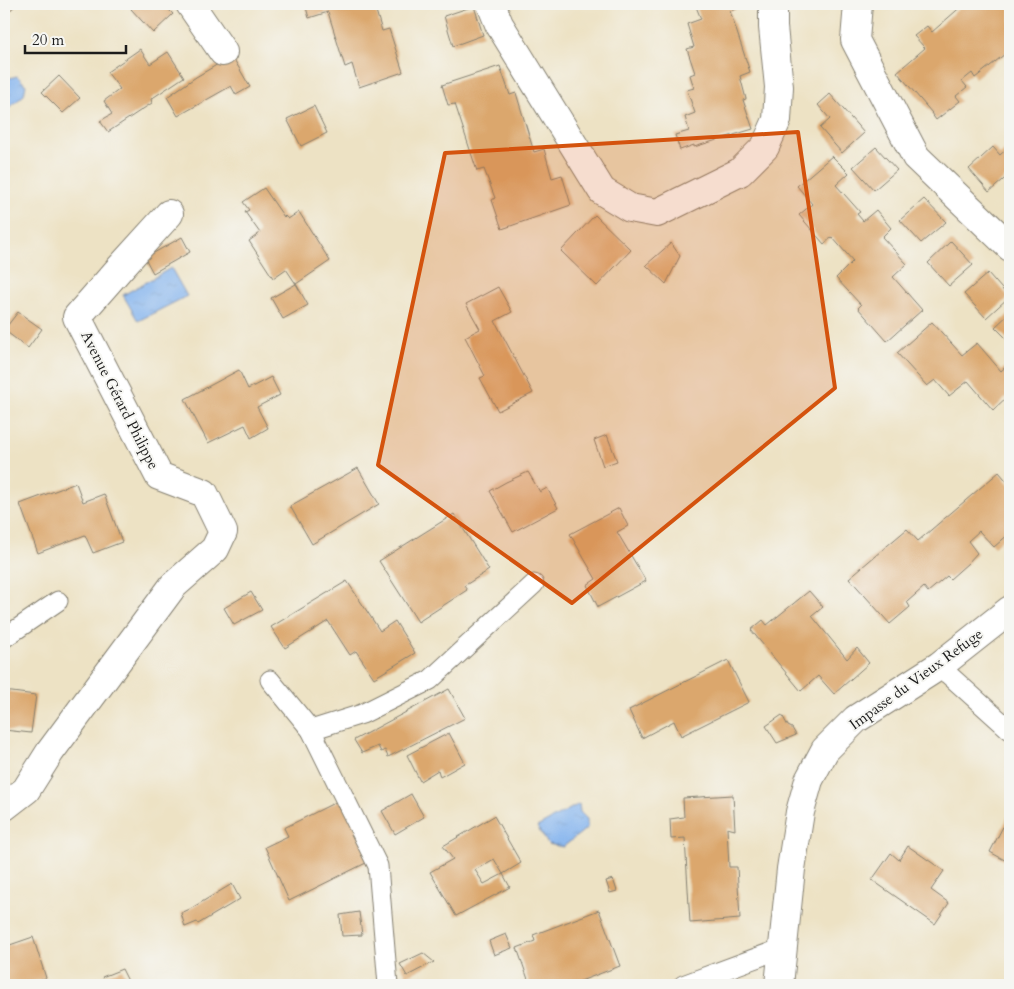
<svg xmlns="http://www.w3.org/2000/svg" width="1014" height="989" font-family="Cardo,serif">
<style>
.water{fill:url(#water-ripples);stroke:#506885}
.building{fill:#dba76d}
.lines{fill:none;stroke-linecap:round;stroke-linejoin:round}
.service-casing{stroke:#847f70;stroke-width:21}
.minor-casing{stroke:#847f70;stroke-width:30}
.service{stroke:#fff;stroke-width:19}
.minor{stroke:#fff;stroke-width:28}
.marked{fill:#d4530e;fill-opacity:0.2;stroke:#d4530e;stroke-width:4;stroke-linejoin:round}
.labels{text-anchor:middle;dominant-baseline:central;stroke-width:4;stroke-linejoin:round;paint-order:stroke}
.street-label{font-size:15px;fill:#1c1c1c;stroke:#f6f6f2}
</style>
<defs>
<pattern id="water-ripples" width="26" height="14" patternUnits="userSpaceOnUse" patternTransform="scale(1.25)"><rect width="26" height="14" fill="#83b3ee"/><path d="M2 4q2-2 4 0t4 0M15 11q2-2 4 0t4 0" fill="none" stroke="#7199cc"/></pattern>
</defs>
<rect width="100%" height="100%" fill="#f6f6f2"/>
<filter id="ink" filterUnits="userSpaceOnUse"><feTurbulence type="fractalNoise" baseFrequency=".02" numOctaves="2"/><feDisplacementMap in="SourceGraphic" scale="10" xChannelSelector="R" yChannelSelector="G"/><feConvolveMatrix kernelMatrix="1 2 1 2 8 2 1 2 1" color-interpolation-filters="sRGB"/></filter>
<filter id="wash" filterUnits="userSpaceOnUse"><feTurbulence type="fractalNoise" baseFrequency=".0096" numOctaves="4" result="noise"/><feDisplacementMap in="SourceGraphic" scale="20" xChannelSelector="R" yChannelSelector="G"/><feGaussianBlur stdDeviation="1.12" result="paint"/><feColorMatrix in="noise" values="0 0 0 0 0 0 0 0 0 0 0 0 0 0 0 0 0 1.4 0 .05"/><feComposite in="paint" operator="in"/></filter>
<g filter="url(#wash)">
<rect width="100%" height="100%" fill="#ede2c4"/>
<!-- water -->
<g class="water">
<polygon points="17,76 26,85 24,95 4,112 4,81 6,79"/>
<polygon points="171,268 187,296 138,321 123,295"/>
<polygon points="579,804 580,812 587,819 587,828 563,847 548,844 537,827"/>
</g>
<g id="blocks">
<!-- building -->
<g class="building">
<polygon points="4,4 17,4 4,16"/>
<polygon points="136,4 163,4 173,14 153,33 131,9"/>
<polygon points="305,4 374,4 382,31 389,29 403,72 359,87 352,64 345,67 328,12 309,18"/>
<polygon points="695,4 744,4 745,6 730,11 750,72 740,76 746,99 743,100 753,129 694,147 694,145 680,150 675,135 689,131 685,117 695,113 687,90 694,88 690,75 695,73 687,49 694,47 687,24 701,19"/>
<polygon points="964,4 1010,4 1010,50 975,78 972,73 962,81 967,87 956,96 960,101 936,120 931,113 932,113 897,72 925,48 914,36 927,26 932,32"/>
<polygon points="474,6 483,35 453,46 444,16"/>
<polygon points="140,49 150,64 168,52 184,77 151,99 152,103 108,132 100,121 112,114 104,101 120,89 107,72"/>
<polygon points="232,56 250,87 236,95 231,86 178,116 167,97 196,77"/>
<polygon points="500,66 510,95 516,93 534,152 544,149 552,178 562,175 571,205 502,229 492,200 495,198 484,169 477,171 455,104 448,105 442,85"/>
<polygon points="59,76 80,98 63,113 42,92"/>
<polygon points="830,94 864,133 842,153 820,128 830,119 818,105"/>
<polygon points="314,106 327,133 301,146 287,119"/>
<polygon points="1010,146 1010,174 989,192 969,169 993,147 1000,155"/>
<polygon points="876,147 897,170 874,190 853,167"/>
<polygon points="832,156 849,173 836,185 860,212 857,214 863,221 876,210 891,228 882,237 907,264 893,277 922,310 887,341 858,308 861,305 836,278 853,261 832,237 824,244 799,215 812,204 797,186"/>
<polygon points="264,188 284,217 285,216 288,219 299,212 330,261 296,284 308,305 283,319 271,298 296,284 286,269 273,278 249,241 260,233 245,212 249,210 243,202"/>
<polygon points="924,199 946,222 921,243 900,220"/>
<polygon points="595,215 631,250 597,286 561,251"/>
<polygon points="182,237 190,252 153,273 145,258"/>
<polygon points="951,241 973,265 949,286 928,263"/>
<polygon points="671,243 680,256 666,284 646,265"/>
<polygon points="988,273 1009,297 986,318 964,294"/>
<polygon points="498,287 512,312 495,321 533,393 498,411 480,378 485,376 465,337 480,329 466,304"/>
<polygon points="18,312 42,329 28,348 4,330"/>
<polygon points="1010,313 1010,337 1008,340 995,327"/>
<polygon points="932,322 962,355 977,343 1001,371 1010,363 1010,394 993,410 968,381 949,396 935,380 927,386 897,353"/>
<polygon points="239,370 248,389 271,377 280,395 257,407 268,428 251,438 245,425 208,443 185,399"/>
<polygon points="607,435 617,461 603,466 594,440"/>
<polygon points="358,468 379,504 312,544 290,506"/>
<polygon points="528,472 540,492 547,488 558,508 513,532 490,491 506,482"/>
<polygon points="999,472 1010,485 1010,533 994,547 979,531 968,541 977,553 968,563 950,579 947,576 928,592 924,587 907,602 910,607 890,624 849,578 907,529 918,541"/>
<polygon points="76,483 83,502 104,494 122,542 93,553 85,535 38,553 20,504"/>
<polygon points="619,508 628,526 617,532 646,581 598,607 587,585 596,579 570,534"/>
<polygon points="454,514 489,570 464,586 467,590 418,622 379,561"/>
<polygon points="347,581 380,631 395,621 415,653 374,678 356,651 350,655 328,621 285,648 271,627"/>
<polygon points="809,591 823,607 812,616 847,659 857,648 869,663 834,694 818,676 801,691 751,630 763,620 767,625"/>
<polygon points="251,592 262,610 234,625 224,608"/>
<polygon points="728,660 749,702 681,736 674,721 642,738 629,710"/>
<polygon points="449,689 465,718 388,757 385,750 381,752 378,746 362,753 354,740"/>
<polygon points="4,691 36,695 31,733 4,730"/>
<polygon points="782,715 788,726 792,728 796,735 777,743 766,726"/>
<polygon points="449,733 465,763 440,777 438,770 420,781 407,755"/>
<polygon points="411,794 424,817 395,834 382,811"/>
<polygon points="733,795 735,830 727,828 729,867 737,867 740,919 690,923 685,838 671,839 670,819 684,817 683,798"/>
<polygon points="344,798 372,860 289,901 265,847 288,836 284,828"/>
<polygon points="1010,813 1010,863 990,852"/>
<polygon points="494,816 521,863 503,874 494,859 475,870 484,884 503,874 510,887 456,916 430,872 453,859 443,846"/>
<polygon points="908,846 944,871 931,890 949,903 935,924 872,880 891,853 899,860"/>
<polygon points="613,879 617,891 610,893 606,881"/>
<polygon points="232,884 240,899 198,924 197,922 185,927 181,913 190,909"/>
<polygon points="599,910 620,966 570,985 530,985 517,948 535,941 533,935"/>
<polygon points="359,912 362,935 342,936 340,915"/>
<polygon points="506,934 512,948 494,955 489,941"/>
<polygon points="33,937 46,978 23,985 4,985 4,947"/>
<polygon points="423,953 434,962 407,976 400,964"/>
<polygon points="122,969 130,985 109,985 102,977"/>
</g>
</g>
</g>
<g filter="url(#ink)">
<use href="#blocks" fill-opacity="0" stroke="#847f70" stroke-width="1"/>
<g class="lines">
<defs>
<g id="service">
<polyline points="4,638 58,601"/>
<polyline points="939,666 1010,730"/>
<polyline points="270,680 311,730 378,866 388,985"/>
<polyline points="311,730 362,714 430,680 534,584"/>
<polyline points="683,985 783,948"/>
</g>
<g id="minor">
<polyline points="190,4 223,52"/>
<polyline points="491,4 499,24 602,191 630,208 657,213 740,172 765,147 777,120 779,87 773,27 773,4"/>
<polyline points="858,4 855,40 916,157 1010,247"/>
<polyline points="4,807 26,790 50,752 173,586 215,549 223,532 204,493 159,476 77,317 120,268 169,214"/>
<polyline points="779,985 791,869 800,812 809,780 825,750 856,719 939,666 1010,610"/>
</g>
</defs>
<!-- service casing -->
<use href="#service" class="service-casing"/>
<!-- minor casing -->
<use href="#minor" class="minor-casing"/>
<!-- service -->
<use href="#service" class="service"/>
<!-- minor -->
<use href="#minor" class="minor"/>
</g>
</g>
<!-- marked area -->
<path class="marked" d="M798 132 835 388 572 603 378 465 445 153Z"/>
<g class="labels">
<!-- street labels -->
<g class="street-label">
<text transform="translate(120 400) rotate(63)">Avenue Gérard Philippe</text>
<text transform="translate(916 679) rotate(-36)">Impasse du Vieux Refuge</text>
</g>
</g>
<!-- margin -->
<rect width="1014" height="989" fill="none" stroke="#f6f6f2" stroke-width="20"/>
<!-- scale -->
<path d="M25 45v8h101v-8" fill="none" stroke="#1c1c1c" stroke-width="2.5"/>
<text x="32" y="45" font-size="15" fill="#1c1c1c" stroke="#f6f6f2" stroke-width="4" paint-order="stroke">20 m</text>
</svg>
